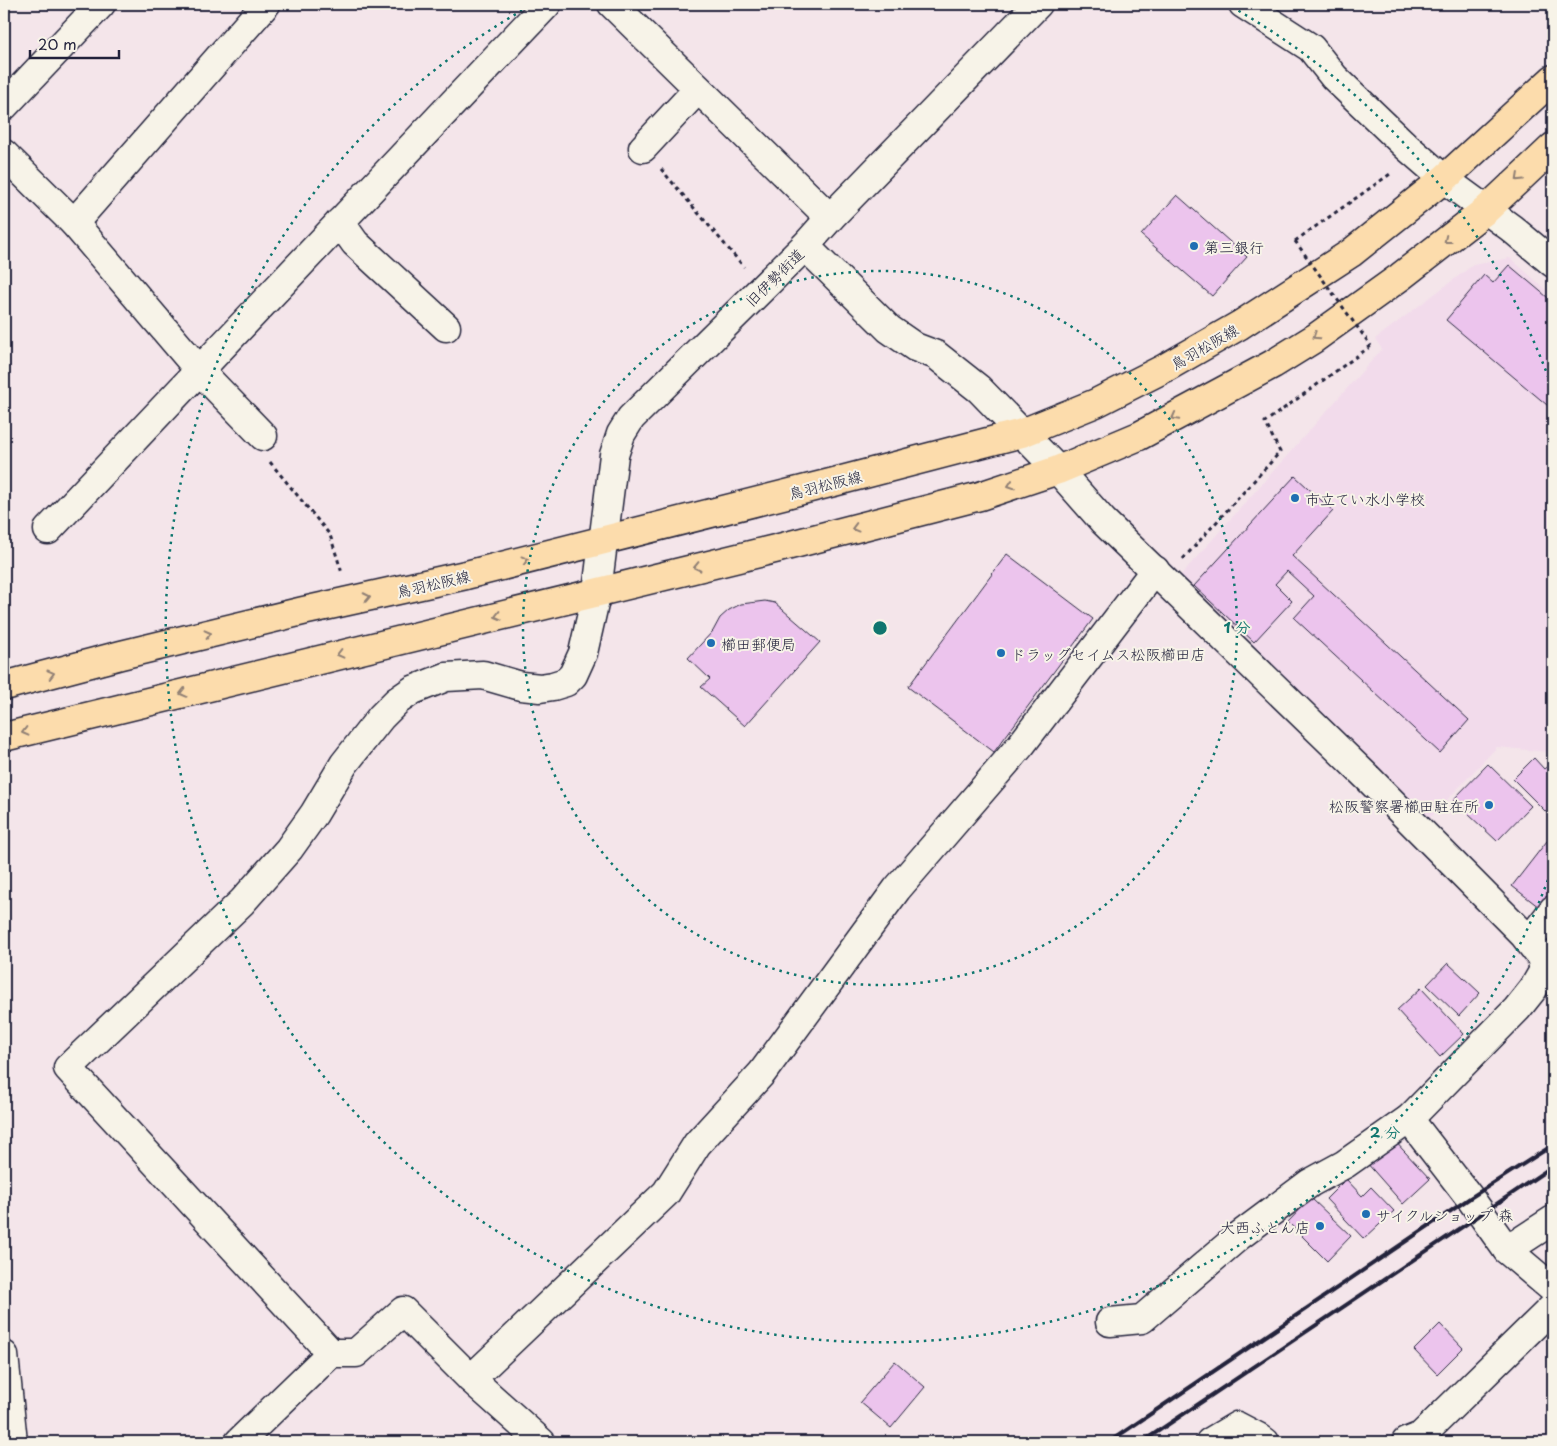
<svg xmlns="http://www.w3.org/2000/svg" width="1557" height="1446" font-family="'Playpen Sans','Klee One',sans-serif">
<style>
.built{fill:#f2dbeb}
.building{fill:#ecc4ed;stroke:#22223b}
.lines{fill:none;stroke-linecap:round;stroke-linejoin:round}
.minor-casing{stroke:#22223b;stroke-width:31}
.major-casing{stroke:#22223b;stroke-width:31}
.path{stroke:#22223b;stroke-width:3;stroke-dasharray:4 4;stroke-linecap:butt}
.minor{stroke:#f7f3e8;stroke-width:28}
.major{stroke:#fcdcac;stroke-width:28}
.rail{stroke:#22223b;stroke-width:4}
.path-bridge{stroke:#22223b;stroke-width:3;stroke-dasharray:4 4;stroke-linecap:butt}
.oneway{stroke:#8f7f74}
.ring{fill:none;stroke:#0f766e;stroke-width:2.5;stroke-dasharray:2.5 5}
.poi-dot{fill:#1f6fb2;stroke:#f7f3e8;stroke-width:2}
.labels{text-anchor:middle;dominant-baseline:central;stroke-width:4;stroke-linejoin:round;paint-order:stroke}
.poi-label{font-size:15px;fill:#22223b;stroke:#f7f3e8;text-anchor:start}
.street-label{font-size:15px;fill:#22223b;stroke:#f7f3e8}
.centre{fill:#0f766e;stroke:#f7f3e8;stroke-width:2.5}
.ring-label{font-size:15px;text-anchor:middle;font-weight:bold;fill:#0f766e;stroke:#f7f3e8;stroke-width:4;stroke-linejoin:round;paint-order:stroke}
</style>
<rect width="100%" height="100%" fill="#f4e5ea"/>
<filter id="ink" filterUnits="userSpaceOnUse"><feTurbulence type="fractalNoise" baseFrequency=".02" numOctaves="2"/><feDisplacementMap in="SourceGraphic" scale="10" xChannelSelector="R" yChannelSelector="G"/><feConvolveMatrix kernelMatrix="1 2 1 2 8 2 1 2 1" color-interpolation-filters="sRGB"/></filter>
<g filter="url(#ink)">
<!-- built -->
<polygon class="built" points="1510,258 1553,296 1553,758 1547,752 1497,747 1429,819 1179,577 1382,349 1375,339 1473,265"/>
<!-- building -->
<g class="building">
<polygon points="1177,195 1247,257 1212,296 1141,235"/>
<polygon points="1509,265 1553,302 1553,410 1446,320 1484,275 1493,283"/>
<polygon points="1295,476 1333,511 1292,556 1469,720 1440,753 1294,618 1314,596 1287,571 1275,584 1292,601 1254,642 1194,586"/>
<polygon points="1007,554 1093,619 994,752 908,687"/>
<polygon points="765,601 775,603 820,642 745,726 701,687 710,679 688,658 713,631 720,618 729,610 741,604"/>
<polygon points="1534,758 1544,769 1550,764 1553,767 1553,819 1513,779"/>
<polygon points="1488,764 1531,806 1497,841 1453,800"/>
<polygon points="1547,841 1553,846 1553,890 1539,907 1512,886"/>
<polygon points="1448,963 1480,993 1459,1016 1427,985"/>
<polygon points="1421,988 1464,1034 1440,1057 1397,1010"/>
<polygon points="1392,1138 1430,1179 1403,1204 1366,1162"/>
<polygon points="1346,1179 1362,1196 1371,1187 1394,1211 1364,1239 1326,1199"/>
<polygon points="1311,1198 1351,1236 1327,1261 1288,1222"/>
<polygon points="1440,1324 1463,1348 1437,1374 1414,1350"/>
<polygon points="895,1361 925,1387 891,1428 860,1402"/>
</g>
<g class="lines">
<defs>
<g id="minor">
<polyline points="612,4 830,218"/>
<polyline points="1243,4 1311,48 1334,77 1407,147 1444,179 1511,228 1553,263"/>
<polyline points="4,106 101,4"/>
<polyline points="643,148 698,89"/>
<polyline points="4,154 74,223 266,4"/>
<polyline points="340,222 355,243 446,327"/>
<polyline points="74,223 199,370 263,436"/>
<polyline points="805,246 889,329 915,347 936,355 979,389 1058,470 1103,521 1367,777 1524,935 1541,957 1544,970 1553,976"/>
<polyline points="48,530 547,4"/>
<polyline points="1529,941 1553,910"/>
<polyline points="1409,1119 1470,1198 1507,1250 1553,1289"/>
<polyline points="1507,1250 1553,1220"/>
<polyline points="1110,1322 1142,1319 1239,1236 1310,1183 1345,1164 1409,1119 1517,1009 1533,989 1544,970"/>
<polyline points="331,1353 68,1068 242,902 289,849 314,814 344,764 381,717 397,701 413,690 446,677 483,675 521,686 540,688 553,686 566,682 573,675 583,653 597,591 614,455 621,434 631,418 805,246 830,218 1038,4"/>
<polyline points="4,1355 13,1442"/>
<polyline points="471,1379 666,1193 697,1144 762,1073 897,889 1021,745 1155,570"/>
<polyline points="239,1442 331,1353 356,1353 403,1311 471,1379 541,1442"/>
<polyline points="1210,1442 1237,1426 1258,1437 1265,1442"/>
<polyline points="1406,1442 1421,1436 1553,1307"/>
</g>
<g id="major">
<polyline points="4,686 121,655 303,611 466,575 834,482 1022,433 1096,403 1165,368 1240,325 1351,253 1444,179 1553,79"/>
<polyline points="4,737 775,549 980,496 1058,470 1139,436 1273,364 1315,338 1400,277 1486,210 1553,147"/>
</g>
</defs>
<!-- minor casing -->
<use href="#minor" class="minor-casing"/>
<!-- major casing -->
<use href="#major" class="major-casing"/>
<!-- path -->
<g class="path">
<polyline points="661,169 744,267"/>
<polyline points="1295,241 1393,172"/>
<polyline points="270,462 330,535 342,573"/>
<polyline points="1183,559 1280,452 1265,422 1371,346"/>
</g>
<!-- minor -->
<use href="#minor" class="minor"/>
<!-- major -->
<use href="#major" class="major"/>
<!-- rail -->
<g class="rail">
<polyline points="1109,1442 1470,1198 1553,1145"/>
<polyline points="1142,1442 1553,1166"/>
</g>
<!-- path-bridge -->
<polyline class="path-bridge" points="1295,241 1371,346"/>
</g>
<!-- one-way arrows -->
<defs><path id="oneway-chevron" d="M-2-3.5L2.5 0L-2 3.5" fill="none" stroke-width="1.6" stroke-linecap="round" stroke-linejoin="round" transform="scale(1.25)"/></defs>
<g class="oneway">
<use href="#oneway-chevron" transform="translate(1519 178) rotate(137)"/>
<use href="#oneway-chevron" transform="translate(1447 240) rotate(142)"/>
<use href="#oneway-chevron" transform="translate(1316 336) rotate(146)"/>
<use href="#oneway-chevron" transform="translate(1175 417) rotate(152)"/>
<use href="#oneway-chevron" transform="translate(1011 485) rotate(162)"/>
<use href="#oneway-chevron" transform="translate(855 528) rotate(165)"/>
<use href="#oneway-chevron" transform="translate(525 560) rotate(-15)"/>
<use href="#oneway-chevron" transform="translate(697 567) rotate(167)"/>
<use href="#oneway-chevron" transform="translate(367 597) rotate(-12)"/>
<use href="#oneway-chevron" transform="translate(498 616) rotate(166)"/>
<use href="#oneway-chevron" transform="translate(208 634) rotate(-14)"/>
<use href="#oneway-chevron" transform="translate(340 654) rotate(166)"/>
<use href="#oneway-chevron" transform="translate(51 674) rotate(-15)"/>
<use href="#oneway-chevron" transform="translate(183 693) rotate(166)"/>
<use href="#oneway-chevron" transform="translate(25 732) rotate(166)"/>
</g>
</g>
<!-- distance rings -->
<g class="ring">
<circle cx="880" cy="628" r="357"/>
<path d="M1553 866A714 714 0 1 1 528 7M1232 7A714 714 0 0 1 1553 390"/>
</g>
<!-- markers -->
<g class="poi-dot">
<circle cx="1194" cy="246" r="5"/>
<circle cx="1295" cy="498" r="5"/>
<circle cx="711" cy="643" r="5"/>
<circle cx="1001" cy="653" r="5"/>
<circle cx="1489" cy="805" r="5"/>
<circle cx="1366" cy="1214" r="5"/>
<circle cx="1320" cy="1226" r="5"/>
</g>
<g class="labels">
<!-- poi labels -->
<g class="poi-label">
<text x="1204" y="246">第三銀行</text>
<text x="1305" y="498">市立てい水小学校</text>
<text x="721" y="643">櫛田郵便局</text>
<text x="1011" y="653">ドラッグセイムス松阪櫛田店</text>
<text x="1479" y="805" text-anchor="end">松阪警察署櫛田駐在所</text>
<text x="1376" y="1214">サイクルショップ 森</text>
<text x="1310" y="1226" text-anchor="end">大西ふとん店</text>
</g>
<!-- street labels -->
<g class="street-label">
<text transform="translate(774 277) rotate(-45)">旧伊勢街道</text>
<text transform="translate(1204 346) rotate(-30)">鳥羽松阪線</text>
<text transform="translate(825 484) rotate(-14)">鳥羽松阪線</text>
<text transform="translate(433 583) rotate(-13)">鳥羽松阪線</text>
</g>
</g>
<circle cx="880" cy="628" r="8" class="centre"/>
<g class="ring-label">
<text x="1237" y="633">1 分</text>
<text x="1385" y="1138">2 分</text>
</g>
<!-- margin -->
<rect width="1557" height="1446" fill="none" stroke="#f7f3e8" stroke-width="20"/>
<rect x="10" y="10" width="1537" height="1426" fill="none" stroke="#22223b" stroke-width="2" filter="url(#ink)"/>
<!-- scale -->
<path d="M30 50v8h89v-8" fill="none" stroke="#22223b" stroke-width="2.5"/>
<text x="38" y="50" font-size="15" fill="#22223b" stroke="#f7f3e8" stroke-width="4" paint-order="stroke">20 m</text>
</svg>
